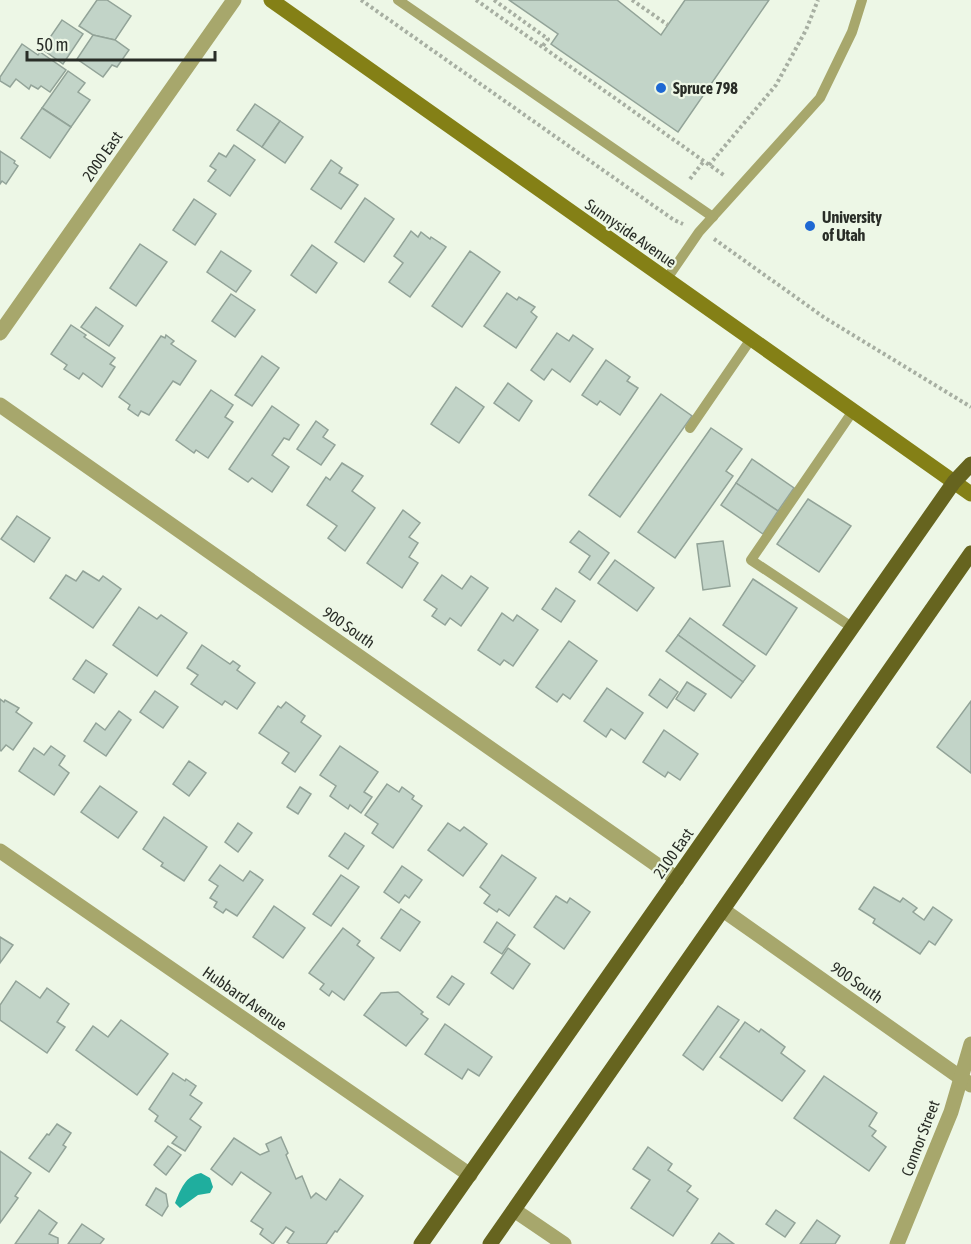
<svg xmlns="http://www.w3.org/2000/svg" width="971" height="1244" font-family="'Asap Condensed',sans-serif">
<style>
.water{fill:#1fae9e}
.building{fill:#c2d4c8;stroke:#92a398;stroke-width:1.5}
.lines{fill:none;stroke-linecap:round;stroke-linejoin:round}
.path{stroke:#a7afa2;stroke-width:4;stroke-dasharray:3 3;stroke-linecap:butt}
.lane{stroke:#a7a76c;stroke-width:10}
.street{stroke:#a7a76c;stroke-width:15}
.secondary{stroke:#848016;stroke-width:15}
.primary{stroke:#66641f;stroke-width:15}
.poi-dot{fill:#1e68d3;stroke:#edf7e6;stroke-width:2}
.labels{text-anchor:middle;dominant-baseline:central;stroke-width:4.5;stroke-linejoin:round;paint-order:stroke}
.poi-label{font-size:16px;font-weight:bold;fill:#292d27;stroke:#edf7e6;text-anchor:start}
.street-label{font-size:16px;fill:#292d27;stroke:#edf7e6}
</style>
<rect width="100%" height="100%" fill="#edf7e6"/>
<!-- water -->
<path class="water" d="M201 1173 210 1178 213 1187 210 1193 198 1195 180 1208 175 1203C181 1189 185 1176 201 1173Z"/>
<!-- building -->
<g class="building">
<polygon points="97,0 107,0 131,16 115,40 93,35 79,26"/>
<polygon points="509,0 617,0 661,35 685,0 769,0 678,132 551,44 558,34"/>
<polygon points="62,20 83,34 63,64 42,49"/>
<polygon points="93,35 115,40 129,50 117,67 112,65 103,77 77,59"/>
<polygon points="22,44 38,55 40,52 66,70 50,92 41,86 38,89 31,85 29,89 16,79 10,87 0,81 0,77"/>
<polygon points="68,71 85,83 78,92 90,100 71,127 42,108"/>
<polygon points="255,104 280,121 262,147 237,130"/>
<polygon points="42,108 71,127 50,158 21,138"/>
<polygon points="280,121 303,137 285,163 262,147"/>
<polygon points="234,145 255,160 230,196 208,181 216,170 210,166 219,153 226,157"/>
<polygon points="0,151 15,161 14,163 18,166 6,184 2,181 0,184"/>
<polygon points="331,160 342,168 339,173 358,185 341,209 311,189"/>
<polygon points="365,198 394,219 364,262 335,242"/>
<polygon points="194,199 216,214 195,245 173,230"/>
<polygon points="411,231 418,237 421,232 430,239 431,237 446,247 410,297 389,282 403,263 394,256"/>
<polygon points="140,244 167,262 136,306 110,288"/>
<polygon points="312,245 337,263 316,293 291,275"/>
<polygon points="221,251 251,271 236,292 207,272"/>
<polygon points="470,251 500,272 462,327 432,306"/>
<polygon points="507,293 517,300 519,297 535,307 531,312 537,317 516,348 484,326"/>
<polygon points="231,294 255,310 235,337 212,321"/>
<polygon points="96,307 123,326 109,346 81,327"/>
<polygon points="71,325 86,335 84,337 115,358 110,364 115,367 102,387 83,373 79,379 64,369 67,365 51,354"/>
<polygon points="557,333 569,341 573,335 593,349 570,382 552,369 544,380 531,370"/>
<polygon points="166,335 174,341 171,344 196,361 180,385 173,381 149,415 141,411 138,416 128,409 130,405 119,397 161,336 165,338"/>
<polygon points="262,356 279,368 252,406 235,395"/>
<polygon points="606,360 630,377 627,381 638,388 620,415 600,401 597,405 582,395"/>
<polygon points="508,383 532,401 519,421 494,403"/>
<polygon points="456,387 484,407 459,443 431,424"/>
<polygon points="211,390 233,405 225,417 233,422 208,458 196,450 194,453 176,440"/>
<polygon points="661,394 692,416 620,517 589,495"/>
<polygon points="272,406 299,425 289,440 284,438 272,455 289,467 272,492 252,478 248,482 229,469"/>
<polygon points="316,421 328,430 323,437 335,445 321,465 297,449"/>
<polygon points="711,428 742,449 726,471 733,476 675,558 638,532"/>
<polygon points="752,459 794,488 778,511 736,483"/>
<polygon points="342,463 363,476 352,491 375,508 345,551 328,538 337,526 307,505 326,477 330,480"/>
<polygon points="736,483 778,511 763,534 721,505"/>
<polygon points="808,499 851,526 819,572 777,544"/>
<polygon points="403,510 420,523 409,537 418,543 409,557 418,563 402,588 367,563"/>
<polygon points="17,516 50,538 34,562 1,539"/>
<polygon points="579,531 609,553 590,580 579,572 590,556 570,542"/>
<polygon points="723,541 730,586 703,590 697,544"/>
<polygon points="615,560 654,588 637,611 598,583"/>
<polygon points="83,571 99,581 103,576 121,589 93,628 50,598 66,575 76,581"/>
<polygon points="442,575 462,589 471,576 488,588 461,626 450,618 445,625 432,616 437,609 424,600"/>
<polygon points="753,579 797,608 766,655 723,625"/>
<polygon points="556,588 575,601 561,622 542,609"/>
<polygon points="139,607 157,619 161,615 187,633 157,676 113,645"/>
<polygon points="502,613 513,621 517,615 538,630 513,666 504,660 500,665 478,650"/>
<polygon points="690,618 755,666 743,682 678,635"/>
<polygon points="678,635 743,682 731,698 666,651"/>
<polygon points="569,641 597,661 570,699 563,694 557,702 536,687"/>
<polygon points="202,645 230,664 233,661 240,666 237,670 255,683 237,709 225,701 222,705 191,684 198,675 187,668"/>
<polygon points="86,660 107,674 94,693 73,679"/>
<polygon points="660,679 678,692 667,708 649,695"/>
<polygon points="687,682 706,694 694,711 676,699"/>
<polygon points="607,688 643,713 625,739 611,729 606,737 584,721"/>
<polygon points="155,691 178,707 163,728 140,712"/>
<polygon points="0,699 4,702 5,700 19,708 16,712 32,723 13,750 6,745 1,751 0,750"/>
<polygon points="971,701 971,773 937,747"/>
<polygon points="286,702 305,716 301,722 321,736 295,772 282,763 289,753 259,733 278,706 281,708"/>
<polygon points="119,711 131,720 106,756 84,741 96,723 105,730"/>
<polygon points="664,730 698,754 680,780 668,772 665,777 643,762"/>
<polygon points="51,746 65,756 59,765 69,773 54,795 19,771 34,748 44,755"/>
<polygon points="340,746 378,772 364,792 372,797 361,813 350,805 348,809 330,796 336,786 320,775"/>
<polygon points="189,761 206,773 189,796 173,784"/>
<polygon points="387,784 399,792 402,787 414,796 412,799 422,806 393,848 372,833 378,824 365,815"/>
<polygon points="100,786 137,812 118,838 81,812"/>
<polygon points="300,787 311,794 298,814 287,807"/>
<polygon points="164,817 207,847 184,881 161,866 163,863 143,849"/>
<polygon points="238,823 252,833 238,852 225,842"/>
<polygon points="448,823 460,831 464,827 487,844 463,876 428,850"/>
<polygon points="345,833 364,846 348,869 329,856"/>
<polygon points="502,855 536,878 509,916 499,909 497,912 484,903 490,895 480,887"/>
<polygon points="220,865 243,881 250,871 263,880 237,916 226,909 223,913 214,907 217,902 210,898 218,886 209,880"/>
<polygon points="402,866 422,880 409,898 405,895 399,903 384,892"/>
<polygon points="341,875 359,887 331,926 313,914"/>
<polygon points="874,887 900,902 903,898 917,908 913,912 924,920 933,907 952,920 935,945 929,941 920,954 873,923 875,919 859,909"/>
<polygon points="556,896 567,903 570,898 590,912 564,949 534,927"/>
<polygon points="274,906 305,928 283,958 253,937"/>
<polygon points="401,909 420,922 400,951 381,938"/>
<polygon points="497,922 515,935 502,954 484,942"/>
<polygon points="343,928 360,941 357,945 374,958 344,1000 332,991 329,996 320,989 324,984 309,973"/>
<polygon points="0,937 13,945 0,963"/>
<polygon points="508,948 530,964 513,989 491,973"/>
<polygon points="452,976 464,984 449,1005 437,997"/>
<polygon points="16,981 40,998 47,988 69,1004 57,1022 65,1027 47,1053 0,1020 0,1005"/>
<polygon points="398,992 423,1012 421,1014 428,1019 406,1046 364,1015 381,993"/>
<polygon points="718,1006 739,1020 703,1070 683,1055"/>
<polygon points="121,1020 168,1054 137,1095 76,1050 93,1026 108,1037"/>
<polygon points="745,1022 759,1032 761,1029 785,1047 781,1053 805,1071 782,1101 720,1057"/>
<polygon points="445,1024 492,1057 479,1076 468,1069 462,1079 425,1054"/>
<polygon points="173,1073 185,1081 186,1079 196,1086 190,1095 202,1103 190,1119 201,1127 185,1151 172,1143 177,1137 155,1121 158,1116 149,1109"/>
<polygon points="824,1076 877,1113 869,1126 876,1131 872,1136 886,1147 869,1171 794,1118"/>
<polygon points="57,1124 71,1133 63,1145 66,1147 49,1172 29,1158 47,1134 49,1135"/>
<polygon points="281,1137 288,1153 286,1155 296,1179 302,1176 311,1198 316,1193 326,1200 340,1179 363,1196 337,1232 335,1231 326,1244 290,1244 287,1242 294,1232 286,1227 273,1244 260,1234 263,1229 251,1221 271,1193 241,1172 232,1185 211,1169 234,1138 260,1155 269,1151 266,1144"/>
<polygon points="168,1146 181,1155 166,1175 154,1165"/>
<polygon points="648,1147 672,1164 668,1170 691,1186 687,1191 698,1199 673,1236 631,1208 650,1180 633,1169"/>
<polygon points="0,1151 31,1173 15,1196 18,1198 0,1223"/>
<polygon points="156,1188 166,1194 168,1206 162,1216 146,1205"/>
<polygon points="39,1210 57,1223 49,1234 58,1238 58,1244 15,1244"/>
<polygon points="776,1210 795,1223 785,1237 766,1224"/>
<polygon points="817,1220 840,1236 835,1244 800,1244"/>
<polygon points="82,1224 104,1239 100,1244 68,1244"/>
<polygon points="719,1233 734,1244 711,1244"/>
</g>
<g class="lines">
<!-- path -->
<g class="path">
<polyline points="361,0 674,220 683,224"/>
<polyline points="476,0 725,176"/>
<polyline points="494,0 548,39 542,47"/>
<polyline points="632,0 668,25"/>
<polyline points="709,165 776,85 806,30 818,0"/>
<polyline points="690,179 704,161"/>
<polyline points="714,239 825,318 971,407"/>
</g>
<!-- lane -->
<g class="lane">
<polyline points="398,0 713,217"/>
<polyline points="666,280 699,232 820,98 852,32 862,0"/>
<polyline points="690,428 751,339"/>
<polyline points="853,628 751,560 853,411"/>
</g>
<!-- street -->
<g class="street">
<polyline points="0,333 234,0"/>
<polyline points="0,405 677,879"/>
<polyline points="0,851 470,1175"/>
<polyline points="723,910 971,1085"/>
<polyline points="514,1210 564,1244"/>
<polyline points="897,1244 951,1112 971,1044"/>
</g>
<!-- secondary -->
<polyline class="secondary" points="271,0 971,494"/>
<!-- primary -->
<g class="primary">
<polyline points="421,1244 954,482 971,464"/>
<polyline points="490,1244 971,553"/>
</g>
</g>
<!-- markers -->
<g class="poi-dot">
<circle cx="661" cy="88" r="6"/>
<circle cx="810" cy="226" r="6"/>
</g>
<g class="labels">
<!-- poi labels -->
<g class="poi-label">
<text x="673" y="88">Spruce 798</text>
<text x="822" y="217">University<tspan x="822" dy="18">of Utah</tspan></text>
</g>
<!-- street labels -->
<g class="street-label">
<text transform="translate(102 156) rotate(-55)">2000 East</text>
<text transform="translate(631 233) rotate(35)">Sunnyside Avenue</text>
<text transform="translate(349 627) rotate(35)">900 South</text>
<text transform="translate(673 853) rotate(-55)">2100 East</text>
<text transform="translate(857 982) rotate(35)">900 South</text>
<text transform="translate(245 998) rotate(35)">Hubbard Avenue</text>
<text transform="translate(920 1138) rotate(-69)">Connor Street</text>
</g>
</g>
<!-- scale -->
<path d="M27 51v9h188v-9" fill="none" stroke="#292d27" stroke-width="3"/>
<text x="36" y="51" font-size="18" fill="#292d27" stroke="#edf7e6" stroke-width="4.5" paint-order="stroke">50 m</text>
</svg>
